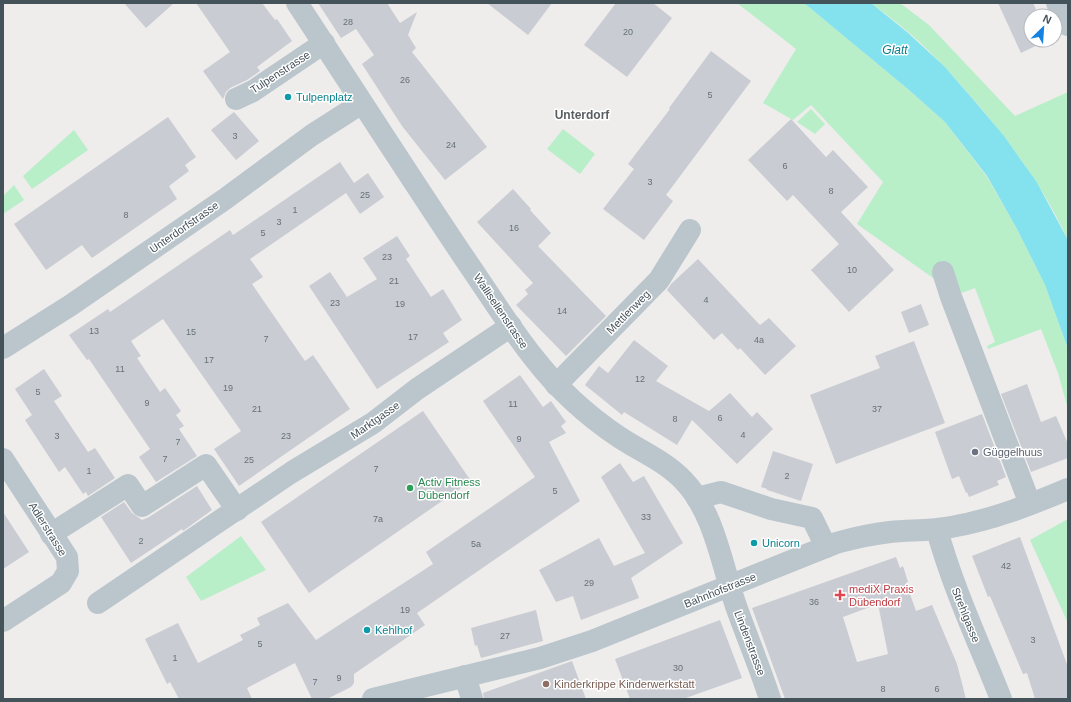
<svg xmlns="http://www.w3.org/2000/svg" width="1071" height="702" font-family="Arial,sans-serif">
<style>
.green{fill:#b8efc8}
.water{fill:#84e2ee}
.building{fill:#c9ccd2;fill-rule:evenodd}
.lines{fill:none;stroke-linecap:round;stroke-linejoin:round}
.minor{stroke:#bac6cc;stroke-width:22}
.culture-dot{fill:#0f9aa8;stroke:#fff;stroke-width:1.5}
.worship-dot{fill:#6b7280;stroke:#fff;stroke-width:1.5}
.leisure-dot{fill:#2e9e5b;stroke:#fff;stroke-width:1.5}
.health-dot{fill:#e0444e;stroke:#fff;stroke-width:1.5}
.education-dot{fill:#8d6e63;stroke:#fff;stroke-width:1.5}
.labels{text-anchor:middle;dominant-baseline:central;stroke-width:3;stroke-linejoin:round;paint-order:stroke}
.number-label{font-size:9px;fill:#657078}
.street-label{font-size:11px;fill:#44525a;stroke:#fff}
.culture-label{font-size:11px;fill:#0d838f;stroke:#fff;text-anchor:start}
.worship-label{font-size:11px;fill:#5b616d;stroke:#fff;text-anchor:start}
.leisure-label{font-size:11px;fill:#27864d;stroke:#fff;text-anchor:start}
.health-label{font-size:11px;fill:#be3a42;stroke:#fff;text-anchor:start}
.education-label{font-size:11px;fill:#785e54;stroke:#fff;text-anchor:start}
.water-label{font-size:12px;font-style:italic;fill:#0a7c8b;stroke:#fff}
.neighbourhood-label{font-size:12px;font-weight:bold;fill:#595e62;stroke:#fff}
</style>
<rect width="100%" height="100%" fill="#efecec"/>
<!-- green -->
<g class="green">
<polygon points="737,3 804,3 909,90 945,122 987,177 1017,229 1045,285 1068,349 1068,409 1058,373 1041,329 988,349 987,346 995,342 975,288 951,297 947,288 857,224 883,182 811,105 793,120 763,103 796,49"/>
<path d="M871 3H900L929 25 1015 116 1068 92V240C1047 194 1017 152 985 113 961 84 936 56 907 31 895 21 883 12 871 3Z"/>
<polygon points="811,109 825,124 815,134 797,122"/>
<polygon points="563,129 595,154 580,174 547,149"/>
<polygon points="74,130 88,150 32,189 23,176"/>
<polygon points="14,185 24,200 3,214 3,196"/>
<polygon points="1068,519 1068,623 1030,540"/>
<polygon points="241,536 266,570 201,601 186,577"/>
</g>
<!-- water -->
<polygon class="water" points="804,3 871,3 907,32 944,66 972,98 1004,136 1036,181 1068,240 1068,349 1045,285 1017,229 987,176 945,122 909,90"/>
<!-- building -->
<g class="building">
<polygon points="124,3 174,3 146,28"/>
<polygon points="196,3 262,3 275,20 277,19 292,41 257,67 260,71 247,80 230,88 226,92 223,99 203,71 230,52"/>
<polygon points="318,3 387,3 400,23 417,12 408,35 416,48 412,52 487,147 445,180 402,126 362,64 374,55 356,29 341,38"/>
<polygon points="487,3 552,3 528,35"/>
<polygon points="616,3 653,3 672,18 627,77 584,45"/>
<polygon points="998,3 1033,3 1039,16 1031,16 1031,40 1048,40 1021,53"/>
<polygon points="711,51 751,81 666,195 673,201 644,240 603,209 634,169 628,164 670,109 669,108"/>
<polygon points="234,112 259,141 236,160 211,130"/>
<polygon points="168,117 196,157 185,165 189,171 169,186 177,199 92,258 82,245 46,270 14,224"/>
<polygon points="791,119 826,157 833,150 868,187 841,212 894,270 849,312 811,270 839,244 793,195 787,201 748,160"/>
<polygon points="340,162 354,183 368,173 384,197 360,214 346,193 250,259 263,277 252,284 305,361 313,355 350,409 239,486 214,449 241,431 163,319 131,341 141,356 137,358 160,392 165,388 181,411 176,415 184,426 179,429 197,456 156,482 139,457 150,449 89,359 87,360 69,335 108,309 110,312 230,230 233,235"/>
<polygon points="513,189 531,209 530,210 551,233 538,246 606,316 566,356 516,305 528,294 525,290 533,283 477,222"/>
<polygon points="397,236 410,256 406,259 431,297 443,289 462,320 443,333 449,342 377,389 309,286 330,272 347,297 377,279 363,258"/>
<polygon points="698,259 758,323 760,325 769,318 796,346 765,375 740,348 738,350 722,333 714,340 667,290 671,284"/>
<polygon points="921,304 929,325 909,333 901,312"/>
<polygon points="634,340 668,366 656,381 709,411 730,393 752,417 757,412 773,429 737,464 692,420 677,445 624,412 622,415 585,385 599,366 608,373"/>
<polygon points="914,341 945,423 836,464 810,395 880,368 875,356"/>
<polygon points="44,369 62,396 54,401 88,452 95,448 115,478 88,496 86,492 83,494 65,467 59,472 25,420 32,415 15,389"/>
<polygon points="520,375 543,407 551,401 566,422 561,426 566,433 549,442 580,501 417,613 425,625 354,674 354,683 351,687 327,699 312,699 295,663 247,688 252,699 179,699 170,682 167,684 145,639 178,623 198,663 243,640 240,635 260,625 257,618 288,603 316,640 433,564 426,552 535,477 483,401"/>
<polygon points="1027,384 1041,422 1056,416 1068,444 1068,458 1031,472 1001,394"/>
<polygon points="423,411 471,481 309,593 261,522"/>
<polygon points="982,414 1006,477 997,481 999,485 969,497 967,492 966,493 959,476 952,479 935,432"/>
<polygon points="773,451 813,464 801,501 767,490 767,489 761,487"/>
<polygon points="620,463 633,482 644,476 683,543 631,578 639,598 581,620 573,596 556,602 539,570 599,538 614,566 645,553 601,477"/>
<polygon points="197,486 212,510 183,531 182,529 131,563 101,517 124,502 132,513 142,520 149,517"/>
<polygon points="3,512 29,552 3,569"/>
<polygon points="1020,537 1068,667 1068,699 1035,699 1027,673 1023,674 990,596 988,597 972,556"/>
<path d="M896 557 900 568 903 566 908 582 906 583 916 611 932 605 957 664 966 699H785L752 608ZM878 604 888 654 857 662 843 617Z"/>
<polygon points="536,610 543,641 481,658 477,645 475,646 471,628"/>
<polygon points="720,620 742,678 683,699 630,699 615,659"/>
<polygon points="572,661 586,699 484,699 483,693"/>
</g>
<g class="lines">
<!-- minor -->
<g class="minor">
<path d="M297 3C353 88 408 174 465 259 488 292 509 327 534 358 558 389 586 415 619 437 640 451 665 461 683 480 714 511 722 566 736 606 747 637 760 668 770 699"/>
<polyline points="1057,3 1068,25"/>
<polyline points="236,99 253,91 324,43"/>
<polyline points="943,272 951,297 1030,504"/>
<polyline points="3,348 71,305 225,199 312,135 362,103"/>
<polyline points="556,385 659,280 690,230"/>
<polyline points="3,459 67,557 68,571 61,583 3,621"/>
<polyline points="697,498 721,492 771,509 812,518 826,547"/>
<path d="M937 530C953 588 979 643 1001 699"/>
<polyline points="51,534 128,485 142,506 206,465 237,510"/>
<polyline points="98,603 292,472 373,423 417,389 511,326"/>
<polyline points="465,676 472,699"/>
<path d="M373 699 540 658 592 641 836 543C854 538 872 534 890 532 911 530 931 531 951 527 992 520 1030 505 1068 489"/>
</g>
</g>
<!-- markers -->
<g class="culture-dot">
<circle cx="288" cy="97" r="4"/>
<circle cx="754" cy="543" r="4"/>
<circle cx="367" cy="630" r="4"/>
</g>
<circle class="worship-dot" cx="975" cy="452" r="4"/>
<circle class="leisure-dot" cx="410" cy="488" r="4"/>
<path class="health-dot" d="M838 589h4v4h4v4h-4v4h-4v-4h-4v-4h4z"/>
<circle class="education-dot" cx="546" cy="684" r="4"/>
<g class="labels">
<!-- number labels -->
<g class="number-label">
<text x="348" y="22">28</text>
<text x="628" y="32">20</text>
<text x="405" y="80">26</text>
<text x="710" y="95">5</text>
<text x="235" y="136">3</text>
<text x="451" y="145">24</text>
<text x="785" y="166">6</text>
<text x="650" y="182">3</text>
<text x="831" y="191">8</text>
<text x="365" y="195">25</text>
<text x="295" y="210">1</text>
<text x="126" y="215">8</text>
<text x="279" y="222">3</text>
<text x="514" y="228">16</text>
<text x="263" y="233">5</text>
<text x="387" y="257">23</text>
<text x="852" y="270">10</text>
<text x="394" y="281">21</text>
<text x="706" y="300">4</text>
<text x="335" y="303">23</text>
<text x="400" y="304">19</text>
<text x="562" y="311">14</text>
<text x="94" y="331">13</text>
<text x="191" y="332">15</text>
<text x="413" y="337">17</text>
<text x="266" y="339">7</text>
<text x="759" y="340">4a</text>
<text x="209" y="360">17</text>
<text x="120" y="369">11</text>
<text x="640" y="379">12</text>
<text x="228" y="388">19</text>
<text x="38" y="392">5</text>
<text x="147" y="403">9</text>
<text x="513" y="404">11</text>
<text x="257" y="409">21</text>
<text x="877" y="409">37</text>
<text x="720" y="418">6</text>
<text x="675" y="419">8</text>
<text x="743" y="435">4</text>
<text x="57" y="436">3</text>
<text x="286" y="436">23</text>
<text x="519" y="439">9</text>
<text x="178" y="442">7</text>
<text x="165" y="459">7</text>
<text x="249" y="460">25</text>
<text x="376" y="469">7</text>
<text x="89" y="471">1</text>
<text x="787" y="476">2</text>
<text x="555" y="491">5</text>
<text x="646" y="517">33</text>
<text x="378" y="519">7a</text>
<text x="141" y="541">2</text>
<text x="476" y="544">5a</text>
<text x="1006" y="566">42</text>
<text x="589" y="583">29</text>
<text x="814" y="602">36</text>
<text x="405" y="610">19</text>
<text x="505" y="636">27</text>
<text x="1033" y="640">3</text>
<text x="260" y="644">5</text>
<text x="175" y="658">1</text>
<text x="678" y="668">30</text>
<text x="339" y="678">9</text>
<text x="315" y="682">7</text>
<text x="883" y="689">8</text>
<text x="937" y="689">6</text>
</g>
<!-- street labels -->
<g class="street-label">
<text transform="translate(280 72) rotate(-33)">Tulpenstrasse</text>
<text transform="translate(184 227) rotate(-35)">Unterdorfstrasse</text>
<text transform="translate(501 311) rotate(56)">Wallisellenstrasse</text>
<text transform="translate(628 312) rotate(-45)">Mettlenweg</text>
<text transform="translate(375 420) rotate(-35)">Marktgasse</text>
<text transform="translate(48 529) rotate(58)">Adlerstrasse</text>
<text transform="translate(720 590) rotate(-22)">Bahnhofstrasse</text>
<text transform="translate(966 615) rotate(68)">Strehlgasse</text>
<text transform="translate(750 643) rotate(69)">Lindenstrasse</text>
</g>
<!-- culture labels -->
<g class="culture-label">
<text x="296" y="97">Tulpenplatz</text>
<text x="762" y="543">Unicorn</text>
<text x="375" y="630">Kehlhof</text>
</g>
<!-- worship labels -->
<g class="worship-label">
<text x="983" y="452">Güggelhuus</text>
</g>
<!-- leisure labels -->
<g class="leisure-label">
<text x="418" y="482">Activ Fitness<tspan x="418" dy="13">Dübendorf</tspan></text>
</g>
<!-- health labels -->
<g class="health-label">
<text x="849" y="589">mediX Praxis<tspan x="849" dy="13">Dübendorf</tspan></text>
</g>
<!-- education labels -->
<g class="education-label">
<text x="554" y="684">Kinderkrippe Kinderwerkstatt</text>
</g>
<!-- water labels -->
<g class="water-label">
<text x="895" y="50">Glatt</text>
</g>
<!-- neighbourhood labels -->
<g class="neighbourhood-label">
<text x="582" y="115">Unterdorf</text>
</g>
</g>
<!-- border -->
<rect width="1071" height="702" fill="none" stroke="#44525a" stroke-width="8"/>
<!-- north arrow -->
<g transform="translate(1043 28) rotate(25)"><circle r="19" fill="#ffffff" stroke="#b4babd"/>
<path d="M0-3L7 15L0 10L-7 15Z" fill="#1482e1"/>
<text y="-6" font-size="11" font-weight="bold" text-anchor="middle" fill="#44525a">N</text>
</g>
</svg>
